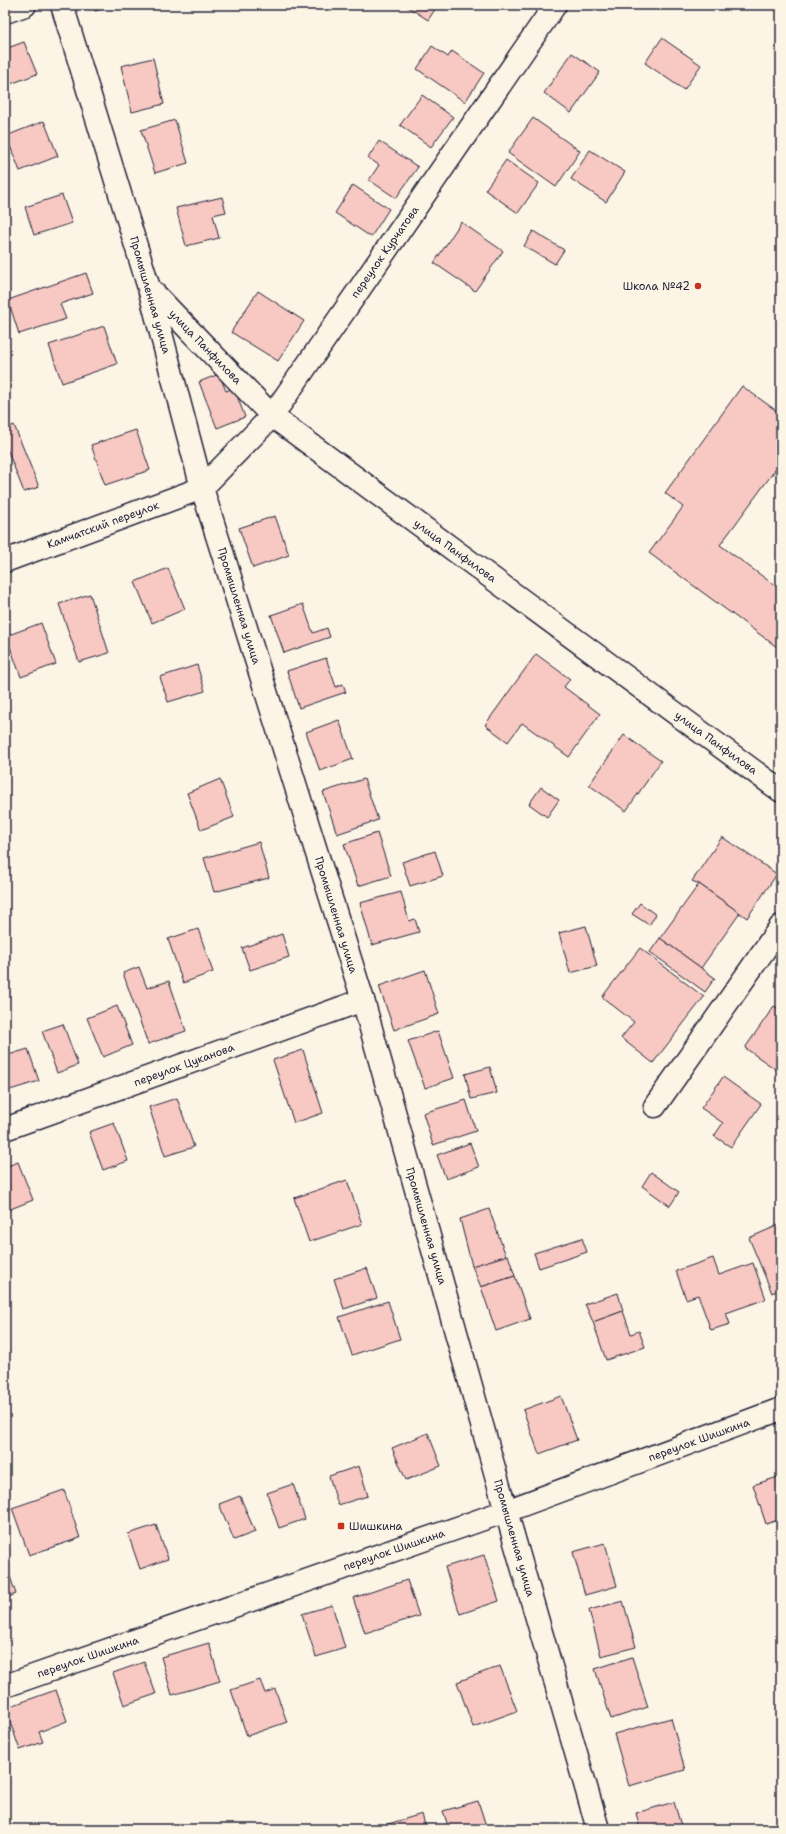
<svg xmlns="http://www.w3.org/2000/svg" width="786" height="1834" font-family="'Shantell Sans',sans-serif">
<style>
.building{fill:#f8c8c2;stroke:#22223b}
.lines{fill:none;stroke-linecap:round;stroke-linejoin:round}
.street-casing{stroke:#22223b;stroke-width:25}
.secondary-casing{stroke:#22223b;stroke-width:25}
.street{stroke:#fcf5e5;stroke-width:22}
.secondary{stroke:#fcf5e5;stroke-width:22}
.poi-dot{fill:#c8321e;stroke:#fcf5e5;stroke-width:1.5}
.labels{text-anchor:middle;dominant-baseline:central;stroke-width:3;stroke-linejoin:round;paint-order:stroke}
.street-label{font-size:11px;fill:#22223b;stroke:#fcf5e5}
.poi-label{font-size:11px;fill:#22223b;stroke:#fcf5e5;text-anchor:end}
</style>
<rect width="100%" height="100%" fill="#fcf5e5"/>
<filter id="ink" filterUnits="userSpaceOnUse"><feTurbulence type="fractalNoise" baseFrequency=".025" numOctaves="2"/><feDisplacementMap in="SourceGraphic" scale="8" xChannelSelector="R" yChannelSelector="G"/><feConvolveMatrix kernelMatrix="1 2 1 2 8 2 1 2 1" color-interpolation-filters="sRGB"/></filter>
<g filter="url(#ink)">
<!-- building -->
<g class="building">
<polygon points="93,5 114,5 95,11"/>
<polygon points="405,5 438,5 428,20"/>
<polygon points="662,38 701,65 684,90 645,63"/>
<polygon points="24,42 37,74 5,86 5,49"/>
<polygon points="432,46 448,57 452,51 484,73 465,102 417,69"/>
<polygon points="572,53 600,72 571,113 544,93"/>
<polygon points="153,58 164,104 132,112 121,66"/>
<polygon points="422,95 453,117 431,147 400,125"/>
<polygon points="533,118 580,151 556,187 508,153"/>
<polygon points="175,120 188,163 155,173 141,130"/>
<polygon points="44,121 58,156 20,171 6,136"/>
<polygon points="379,141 418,167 396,198 369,180 379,165 368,158"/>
<polygon points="590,150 625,172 606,202 571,179"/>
<polygon points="506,160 539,183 518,213 485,190"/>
<polygon points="353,185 389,209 371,237 335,213"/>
<polygon points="62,195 72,223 34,235 25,207"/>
<polygon points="222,197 226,212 213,215 219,238 186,246 176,208"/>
<polygon points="461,222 503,251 475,291 434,263"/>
<polygon points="533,231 564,250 555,264 524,246"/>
<polygon points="86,273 93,293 60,304 66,319 19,334 8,300"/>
<polygon points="258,291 304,321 278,361 231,332"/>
<polygon points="104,326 117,364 62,383 49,345"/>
<polygon points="219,374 226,391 234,388 245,417 217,428 199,382"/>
<polygon points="742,386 781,414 781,462 720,545 781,590 781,650 649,553 683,507 665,493"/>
<polygon points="14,425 39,487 24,492 5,444 5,429"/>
<polygon points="136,430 150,470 105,485 91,445"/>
<polygon points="275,516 289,555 253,568 239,528"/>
<polygon points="168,568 185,609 152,623 135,582"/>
<polygon points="90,594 109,653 79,662 59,604"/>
<polygon points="303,604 313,633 327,628 330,637 284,653 271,615"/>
<polygon points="41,623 56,664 21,677 6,636"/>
<polygon points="536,654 570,679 564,687 600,714 569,757 522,723 508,742 485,725"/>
<polygon points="326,658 336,687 343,684 346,692 299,708 287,671"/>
<polygon points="197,665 205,691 168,702 160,677"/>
<polygon points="339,720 353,759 320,771 306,732"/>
<polygon points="624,735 661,761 626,811 589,785"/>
<polygon points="220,779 234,817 201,830 187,793"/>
<polygon points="364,779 378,820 337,834 323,792"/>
<polygon points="541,787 559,800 547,817 529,804"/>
<polygon points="377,833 391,876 358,886 344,844"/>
<polygon points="722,837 777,874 747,918 699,884 692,881"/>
<polygon points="259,842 269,878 214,892 204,858"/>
<polygon points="435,851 443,876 410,886 402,862"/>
<polygon points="699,884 740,913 701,968 660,938"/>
<polygon points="401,892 409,921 415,919 419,932 372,945 360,903"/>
<polygon points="640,903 656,915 649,925 632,914"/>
<polygon points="586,926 597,966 570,973 559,933"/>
<polygon points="198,929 213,972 183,983 168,939"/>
<polygon points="282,934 289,957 250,970 242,948"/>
<polygon points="660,938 715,978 705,992 650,952"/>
<polygon points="640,948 704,997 653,1063 621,1038 634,1022 602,997"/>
<polygon points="139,967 147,988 169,981 186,1031 148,1044 123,973"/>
<polygon points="425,970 439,1014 394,1030 379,986"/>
<polygon points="117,1006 132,1045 103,1057 87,1018"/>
<polygon points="774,1006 781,1010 781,1073 745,1048"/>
<polygon points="63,1024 78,1065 57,1073 42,1031"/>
<polygon points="438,1031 454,1078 425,1088 408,1041"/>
<polygon points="28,1049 39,1081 10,1090 5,1073 5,1056"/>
<polygon points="303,1050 323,1113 294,1123 273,1060"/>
<polygon points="490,1067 497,1093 471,1099 465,1074"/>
<polygon points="723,1077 761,1104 731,1147 714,1136 723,1123 701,1108"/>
<polygon points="177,1098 194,1147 165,1156 149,1107"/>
<polygon points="466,1100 476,1131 433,1145 423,1113"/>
<polygon points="114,1123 128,1161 103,1170 89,1132"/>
<polygon points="470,1143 479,1167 446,1179 437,1155"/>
<polygon points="18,1162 33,1200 8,1210 5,1203 5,1167"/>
<polygon points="651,1172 679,1192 670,1206 642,1186"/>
<polygon points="347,1180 362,1224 309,1242 294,1198"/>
<polygon points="489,1209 506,1256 472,1266 460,1219"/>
<polygon points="781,1224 781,1289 772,1293 749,1238"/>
<polygon points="582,1238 587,1252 539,1268 534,1253"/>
<polygon points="508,1255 515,1276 481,1287 472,1266"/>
<polygon points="713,1258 719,1275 753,1263 766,1299 726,1313 730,1324 711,1330 698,1295 686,1299 676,1271"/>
<polygon points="367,1268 377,1298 344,1309 334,1279"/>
<polygon points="515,1276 530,1319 496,1331 481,1287"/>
<polygon points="618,1293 623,1311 593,1322 585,1304"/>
<polygon points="388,1301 400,1339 352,1355 339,1317"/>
<polygon points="623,1311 631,1334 639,1331 645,1347 606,1360 593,1322"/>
<polygon points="561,1396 577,1440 539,1454 523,1410"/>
<polygon points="428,1433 441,1466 406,1480 392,1448"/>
<polygon points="359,1466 368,1496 338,1505 329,1476"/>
<polygon points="781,1476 781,1519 766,1524 753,1485"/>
<polygon points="293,1484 305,1519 279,1528 267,1493"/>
<polygon points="64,1490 80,1538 29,1555 12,1508"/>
<polygon points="240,1496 255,1532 234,1540 219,1504"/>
<polygon points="156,1525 168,1559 140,1569 128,1534"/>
<polygon points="605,1543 617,1586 585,1595 573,1552"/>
<polygon points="781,1553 781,1570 776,1554"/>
<polygon points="484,1555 499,1601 460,1614 445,1567"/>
<polygon points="5,1562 16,1594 5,1598"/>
<polygon points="407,1580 419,1616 365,1633 353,1598"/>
<polygon points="623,1601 636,1647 601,1656 589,1610"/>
<polygon points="332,1605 345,1648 316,1657 302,1614"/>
<polygon points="209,1643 220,1681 172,1695 161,1657"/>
<polygon points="632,1657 648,1707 611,1719 595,1669"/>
<polygon points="144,1662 156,1694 124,1705 113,1673"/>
<polygon points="500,1666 517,1711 473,1727 457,1682"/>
<polygon points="260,1680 265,1693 275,1689 287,1722 247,1736 231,1690"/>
<polygon points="56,1690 67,1721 39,1732 43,1742 20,1750 5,1708"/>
<polygon points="671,1718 685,1770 629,1786 614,1734"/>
<polygon points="478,1801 487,1829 449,1829 443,1811"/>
<polygon points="674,1802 682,1829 640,1829 636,1813"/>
<polygon points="422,1814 426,1829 378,1829 378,1827"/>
</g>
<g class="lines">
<defs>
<g id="street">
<polyline points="62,5 149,288 202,488 363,1000 506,1511"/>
<polyline points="5,12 25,5"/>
<polyline points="150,289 272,416 781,791"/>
<polyline points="5,561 202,488 272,416 555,5"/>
<polyline points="655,1106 781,926"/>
<polyline points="5,1129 363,1000"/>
</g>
<g id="secondary">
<polyline points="506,1511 598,1829"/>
<polyline points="5,1686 506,1511 781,1409"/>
</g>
</defs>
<!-- street casing -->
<use href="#street" class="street-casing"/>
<!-- secondary casing -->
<use href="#secondary" class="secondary-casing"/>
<!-- street -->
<use href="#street" class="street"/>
<!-- secondary -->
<use href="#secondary" class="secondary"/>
</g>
</g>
<!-- markers -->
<g class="poi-dot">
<circle cx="698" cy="286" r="4"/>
<rect x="337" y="1522" width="8" height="8" rx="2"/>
</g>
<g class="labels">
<!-- street labels -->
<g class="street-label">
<text transform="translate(385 252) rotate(-55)">переулок Курчатова</text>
<text transform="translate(150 295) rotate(74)">Промышленная улица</text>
<text transform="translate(205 347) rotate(46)">улица Панфилова</text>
<text transform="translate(103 525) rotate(-20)">Камчатский переулок</text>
<text transform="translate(455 551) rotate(36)">улица Панфилова</text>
<text transform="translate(239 606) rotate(73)">Промышленная улица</text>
<text transform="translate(716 743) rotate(36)">улица Панфилова</text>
<text transform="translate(336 915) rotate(73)">Промышленная улица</text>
<text transform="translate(184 1065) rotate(-20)">переулок Цуканова</text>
<text transform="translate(426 1226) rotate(74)">Промышленная улица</text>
<text transform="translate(699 1440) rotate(-20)">переулок Шишкина</text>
<text transform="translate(514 1538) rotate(74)">Промышленная улица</text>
<text transform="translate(394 1550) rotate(-19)">переулок Шишкина</text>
<text transform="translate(88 1657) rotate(-19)">переулок Шишкина</text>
</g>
<!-- poi labels -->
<g class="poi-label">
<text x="690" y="286">Школа №42</text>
<text x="349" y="1526" text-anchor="start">Шишкина</text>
</g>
</g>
<!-- margin -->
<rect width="786" height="1834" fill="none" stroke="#fcf5e5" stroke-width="20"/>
<rect x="10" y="10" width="766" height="1814" fill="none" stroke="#22223b" stroke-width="1.5" filter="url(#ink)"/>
</svg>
